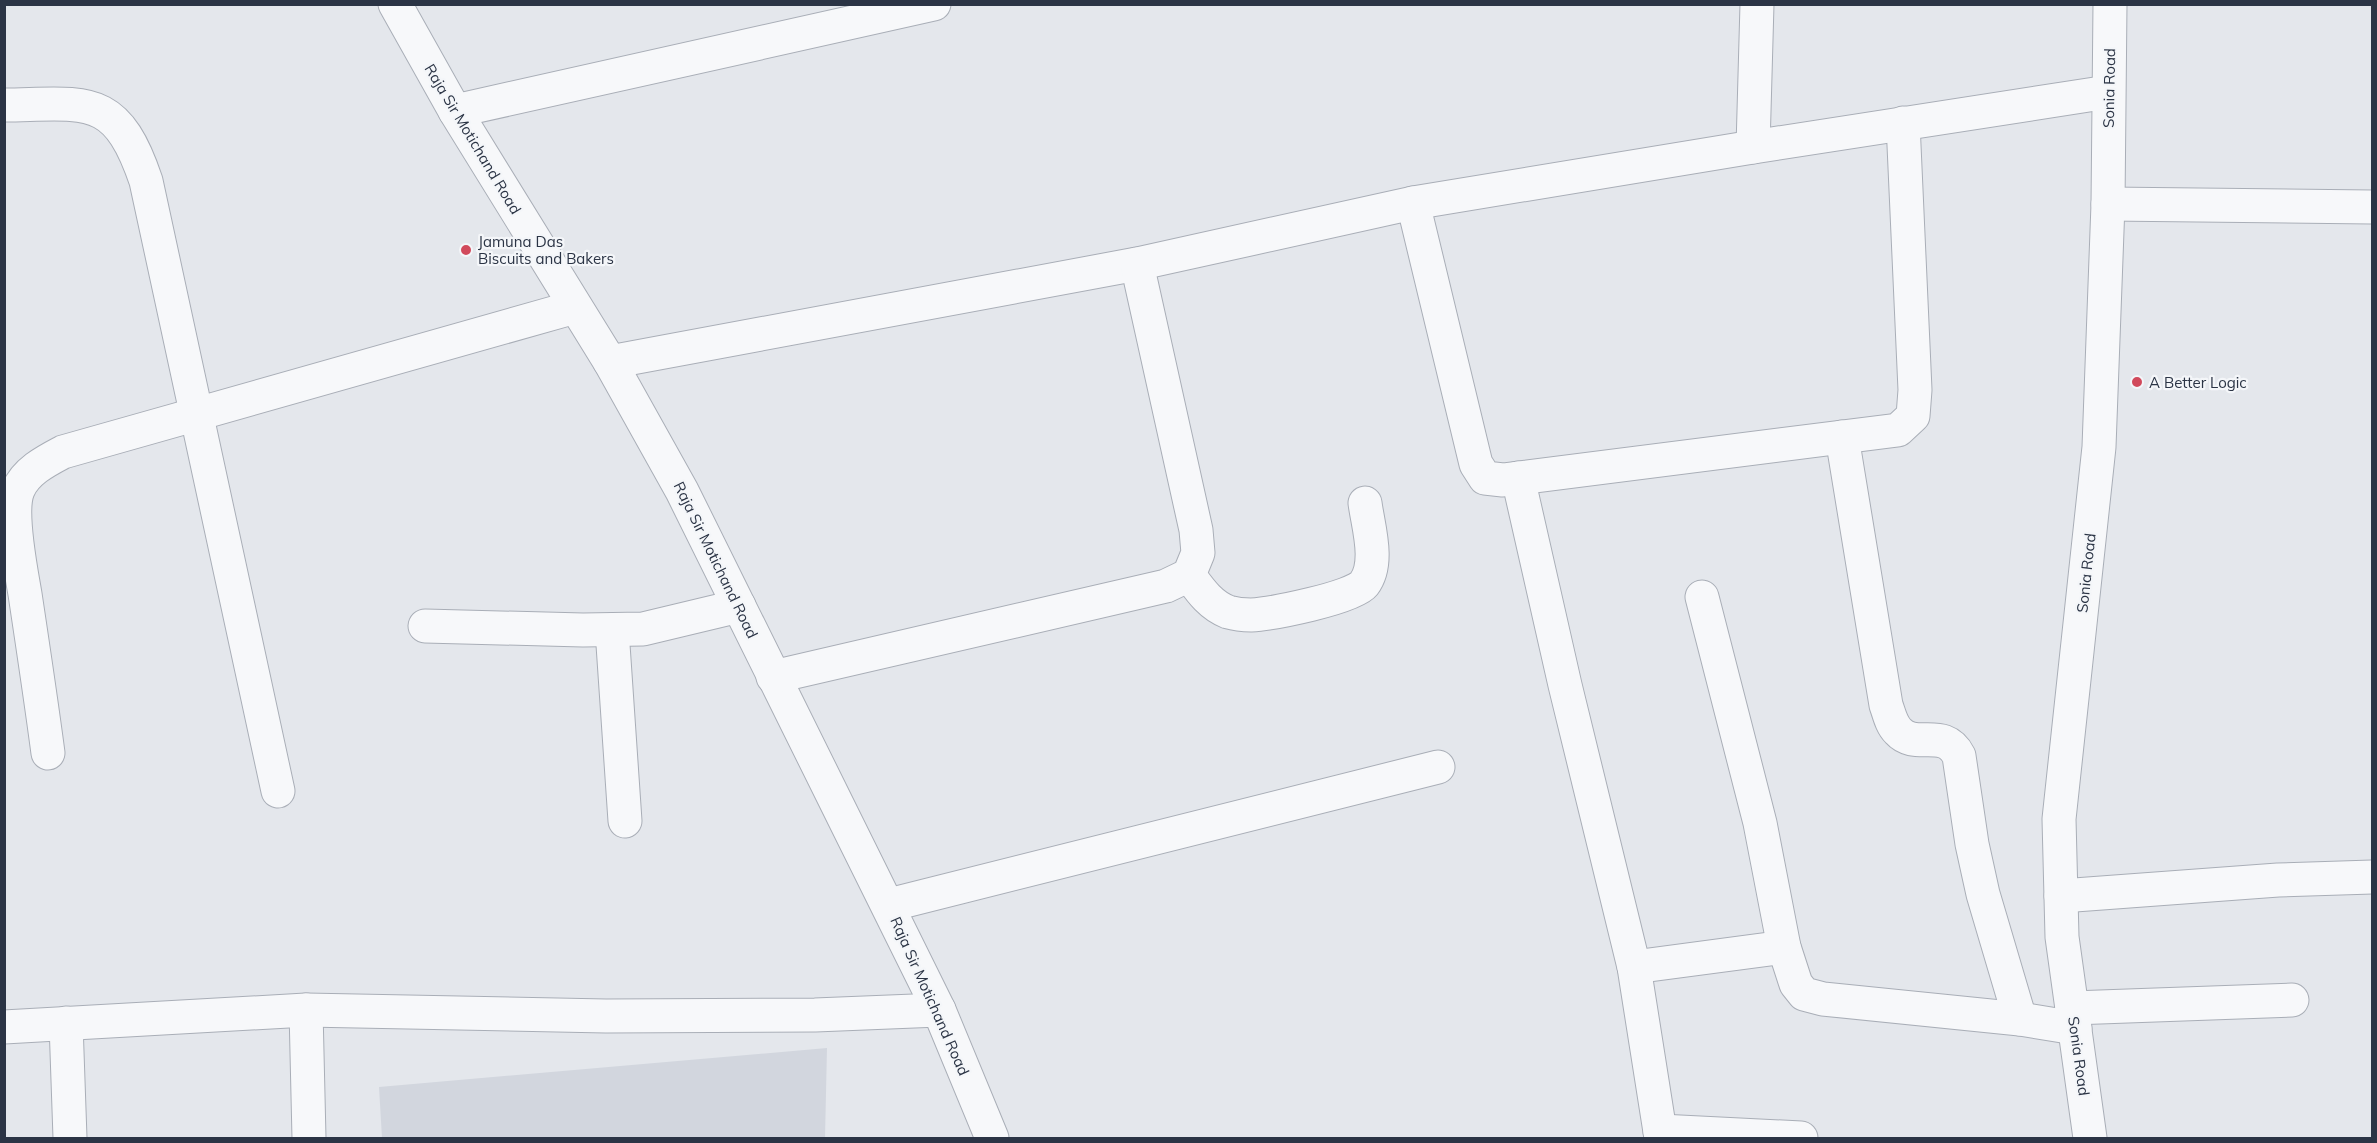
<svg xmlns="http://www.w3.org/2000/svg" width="2377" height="1143" font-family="Mulish,sans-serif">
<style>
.built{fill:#d2d6de}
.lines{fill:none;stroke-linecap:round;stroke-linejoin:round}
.minor-casing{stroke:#a9aeb7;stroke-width:35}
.minor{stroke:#f7f8fa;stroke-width:33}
.poi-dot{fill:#d1495b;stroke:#f4f6f9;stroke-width:2}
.labels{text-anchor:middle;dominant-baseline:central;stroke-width:4.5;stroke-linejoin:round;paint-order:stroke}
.street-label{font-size:15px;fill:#2b3445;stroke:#f4f6f9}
.poi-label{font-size:15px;fill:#2b3445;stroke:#f4f6f9;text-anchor:start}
</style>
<rect width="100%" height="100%" fill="#e4e7ec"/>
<!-- built -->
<polygon class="built" points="827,1048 825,1138 382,1138 379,1087"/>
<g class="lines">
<defs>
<g id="minor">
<polyline points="395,4 455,111 610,362 682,491 939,1010 992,1138"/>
<path d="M4 105C87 104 116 92 146 181L278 791"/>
<polyline points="455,111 934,4"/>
<polyline points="1753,147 1757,4"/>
<polyline points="1413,203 1476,464 1485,478 1503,480 1898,430 1913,416 1915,390 1903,123"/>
<polyline points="2108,204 2372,207"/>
<polyline points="610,362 1137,264 1413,203 1753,147 2108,92"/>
<path d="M1842 437 1886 705C1889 713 1891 724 1898 731 1916 751 1944 726 1959 756L1972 844 1983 894 2020 1019"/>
<polyline points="1518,478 1565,685 1634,967 1661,1138"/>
<path d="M1189 575C1200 590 1210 605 1228 612 1235 614 1244 615 1251 615 1271 614 1353 598 1364 584 1380 563 1368 526 1365 503"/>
<polyline points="1702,597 1760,823 1784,947 1796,984 1804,994 1823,999 2020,1019 2075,1028"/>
<polyline points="425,626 583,630 643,629 739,606"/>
<polyline points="612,630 625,821"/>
<polyline points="773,677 1166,586 1189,575 1198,553 1196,530 1137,264"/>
<path d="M48 753C41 700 33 647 25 594 21 570 9 512 18 490 26 471 46 461 63 452L575 307"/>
<polyline points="2061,896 2278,880 2372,877"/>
<polyline points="889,905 1438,767"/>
<polyline points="1634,967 1784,947"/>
<polyline points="2072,1008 2292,1000"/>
<polyline points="306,1010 309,1138"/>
<polyline points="66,1023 70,1138"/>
<polyline points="4,1027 306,1010 606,1016 815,1015 939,1010"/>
<polyline points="1660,1131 1801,1138"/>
<polyline points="2090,1138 2062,937 2059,819 2099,447 2108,204 2110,4"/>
</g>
</defs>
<!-- minor casing -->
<use href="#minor" class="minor-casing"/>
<!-- minor -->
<use href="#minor" class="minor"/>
</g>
<!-- markers -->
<g class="poi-dot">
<circle cx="466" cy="250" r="6"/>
<circle cx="2137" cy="382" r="6"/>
</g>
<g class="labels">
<!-- street labels -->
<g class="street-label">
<text transform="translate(2109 88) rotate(-89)">Sonia Road</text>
<text transform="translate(473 139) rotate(59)">Raja Sir Motichand Road</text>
<text transform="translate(716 560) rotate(64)">Raja Sir Motichand Road</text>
<text transform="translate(2086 573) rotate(-84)">Sonia Road</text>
<text transform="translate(930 996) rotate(66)">Raja Sir Motichand Road</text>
<text transform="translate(2079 1056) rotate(82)">Sonia Road</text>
</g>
<!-- poi labels -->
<g class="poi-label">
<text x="478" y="241">Jamuna Das<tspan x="478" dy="17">Biscuits and Bakers</tspan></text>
<text x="2149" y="382">A Better Logic</text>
</g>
</g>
<!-- border -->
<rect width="2377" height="1143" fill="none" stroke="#2b3445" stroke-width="12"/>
</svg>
